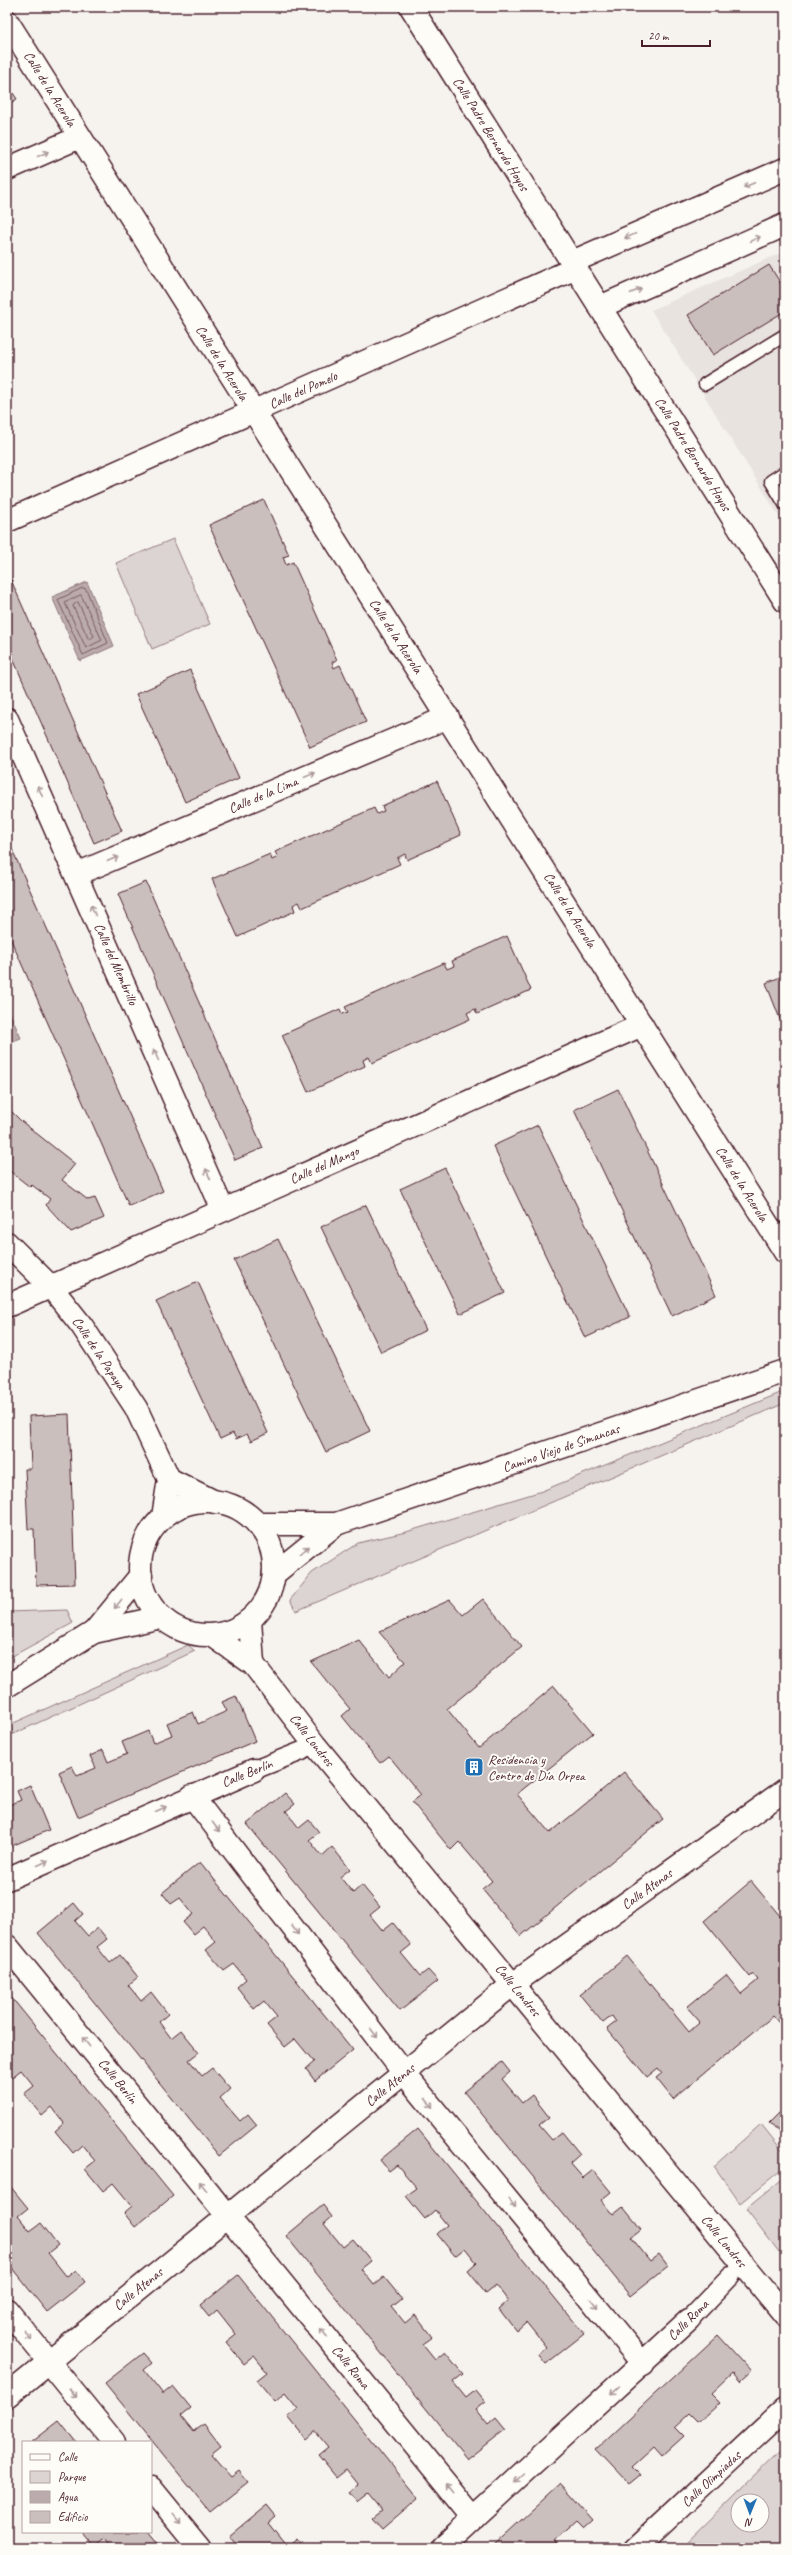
<svg xmlns="http://www.w3.org/2000/svg" width="792" height="2555" font-family="Caveat,sans-serif">
<style>
.built{fill:#e9e3e0}
.green{fill:#dcd4d2;stroke:#937a7e;fill-rule:evenodd}
.water{fill:#bbabac;stroke:#8e7378}
.lines{fill:none;stroke-linecap:round;stroke-linejoin:round}
.shore{stroke:#77575f;stroke-width:1}
.building{fill:#cbbfbe;stroke:#4a1f2b}
.service-casing{stroke:#4a1f2b;stroke-width:15}
.pedestrian-casing{stroke:#4a1f2b;stroke-width:21}
.minor-casing{stroke:#4a1f2b;stroke-width:25}
.secondary-casing{stroke:#4a1f2b;stroke-width:25}
.service{stroke:#fdfcf7;stroke-width:12}
.pedestrian{stroke:#fdfcf7;stroke-width:18}
.minor{stroke:#fdfcf7;stroke-width:22}
.secondary{stroke:#fdfcf7;stroke-width:22}
.oneway{stroke:#ac999b}
.labels{text-anchor:middle;dominant-baseline:central;stroke-width:4;stroke-linejoin:round;paint-order:stroke}
.street-label{font-size:14px;fill:#4a1f2b;stroke:#fdfcf7}
.poi-label{font-size:14px;fill:#4a1f2b;stroke:#fdfcf7;text-anchor:start}
</style>
<rect width="100%" height="100%" fill="#f6f3ef"/>
<filter id="ink" filterUnits="userSpaceOnUse"><feTurbulence type="fractalNoise" baseFrequency=".025" numOctaves="2"/><feDisplacementMap in="SourceGraphic" scale="8" xChannelSelector="R" yChannelSelector="G"/><feConvolveMatrix kernelMatrix="1 2 1 2 8 2 1 2 1" color-interpolation-filters="sRGB"/></filter>
<g filter="url(#ink)">
<!-- built -->
<polygon class="built" points="785,251 785,526 651,310"/>
<!-- green -->
<g class="green">
<polygon points="173,539 210,624 152,649 116,563"/>
<polygon points="785,1391 785,1403 296,1611 290,1600 312,1573 358,1543 406,1532 542,1491"/>
<polygon points="67,1610 73,1623 7,1659 7,1612"/>
<polygon points="188,1645 195,1651 7,1737 7,1726"/>
<polygon points="761,2124 785,2154 785,2167 740,2203 714,2166"/>
<polygon points="785,2177 785,2246 779,2252 746,2209"/>
<path d="M785 2446V2548H681ZM738 2501H762V2525H738Z"/>
</g>
<!-- water -->
<g class="water">
<polygon points="87,582 114,646 80,661 52,597"/>
<polygon points="7,1007 21,1038 13,1041 7,1040"/>
</g>
<g class="lines">
<!-- shore -->
<g class="shore">
<polygon points="83,588 86,589 108,643 83,655 58,600"/>
<polygon points="81,595 102,640 86,648 65,603"/>
<polygon points="78,602 94,636 89,640 73,606"/>
</g>
</g>
<!-- building -->
<g class="building">
<polygon points="7,84 17,99 7,105"/>
<polygon points="769,265 785,290 785,311 713,355 688,315"/>
<polygon points="264,500 289,555 283,557 286,565 293,562 337,660 332,662 334,668 340,665 366,722 310,747 209,525"/>
<polygon points="7,571 122,831 94,843 7,645"/>
<polygon points="190,670 239,778 185,802 136,694"/>
<polygon points="437,781 461,835 407,860 405,854 397,858 400,864 302,908 299,902 293,905 295,911 238,937 212,879 270,854 272,860 278,857 275,852 374,808 377,814 384,811 382,806"/>
<polygon points="7,838 163,1191 129,1206 7,931"/>
<polygon points="146,882 263,1148 235,1160 118,894"/>
<polygon points="507,936 531,990 477,1014 475,1009 467,1013 470,1019 372,1063 369,1057 363,1060 365,1066 308,1092 282,1035 340,1009 342,1014 348,1012 345,1007 444,963 447,969 454,966 452,961"/>
<polygon points="785,975 785,1032 766,983"/>
<polygon points="618,1089 716,1295 672,1316 574,1110"/>
<polygon points="7,1107 21,1121 75,1164 62,1180 88,1200 95,1198 104,1218 71,1232 46,1205 50,1199 32,1185 30,1187 7,1169"/>
<polygon points="538,1125 630,1317 585,1338 493,1146"/>
<polygon points="445,1168 505,1293 460,1314 400,1189"/>
<polygon points="366,1205 426,1330 381,1352 321,1227"/>
<polygon points="278,1239 370,1431 326,1452 234,1260"/>
<polygon points="198,1282 268,1433 251,1441 247,1434 236,1439 233,1433 220,1439 156,1301"/>
<polygon points="69,1414 75,1584 36,1585 34,1529 28,1529 25,1469 31,1469 29,1416"/>
<polygon points="483,1599 522,1647 447,1709 479,1748 554,1686 593,1733 517,1794 550,1833 624,1772 663,1819 521,1936 482,1889 492,1881 459,1842 451,1850 412,1802 421,1795 389,1756 380,1763 342,1716 350,1709 311,1662 359,1640 389,1677 405,1662 379,1632 450,1600 463,1615"/>
<polygon points="236,1696 255,1741 78,1817 59,1772 72,1766 77,1776 96,1768 90,1756 103,1750 108,1762 127,1754 122,1742 148,1731 153,1743 172,1735 167,1723 193,1712 198,1724 227,1711 222,1702"/>
<polygon points="30,1785 49,1830 7,1848 7,1806 21,1800 17,1791"/>
<polygon points="285,1793 295,1804 286,1811 299,1828 309,1820 319,1832 309,1840 322,1856 332,1847 350,1869 340,1877 353,1893 362,1885 380,1907 370,1915 383,1931 393,1923 411,1945 401,1953 420,1976 428,1970 438,1981 400,2011 247,1824"/>
<polygon points="200,1862 353,2050 315,2081 306,2069 314,2062 295,2039 285,2047 267,2025 277,2017 264,2001 254,2009 237,1987 246,1979 234,1964 224,1971 206,1950 216,1942 203,1926 193,1934 183,1922 193,1914 180,1898 171,1904 162,1893"/>
<polygon points="751,1881 785,1922 785,2030 773,2016 673,2099 656,2078 662,2073 658,2068 647,2077 607,2029 616,2022 612,2016 603,2023 580,1995 627,1956 689,2032 700,2022 687,2007 726,1975 741,1994 758,1980 753,1974 750,1977 704,1921"/>
<polygon points="74,1903 83,1914 75,1921 88,1936 98,1928 107,1939 97,1947 110,1963 120,1955 138,1977 128,1985 141,2001 151,1992 168,2014 159,2022 171,2038 181,2030 199,2052 189,2060 202,2076 212,2068 230,2089 220,2098 240,2121 248,2114 257,2125 219,2156 38,1933"/>
<polygon points="7,1992 173,2196 135,2227 124,2213 132,2206 113,2183 103,2191 85,2169 95,2161 82,2145 73,2153 55,2131 64,2123 52,2107 42,2116 24,2094 34,2086 21,2070 11,2078 7,2073"/>
<polygon points="502,2062 510,2072 502,2079 522,2103 532,2095 549,2117 539,2125 552,2140 562,2132 580,2154 570,2163 583,2178 593,2170 611,2192 601,2200 613,2215 623,2207 641,2229 631,2237 650,2261 659,2254 668,2266 630,2296 464,2092"/>
<polygon points="785,2107 785,2138 769,2123"/>
<polygon points="418,2129 584,2334 546,2364 538,2354 546,2347 526,2322 516,2331 499,2309 508,2301 496,2285 486,2293 468,2271 477,2263 465,2248 455,2256 437,2234 447,2225 435,2210 425,2219 406,2196 417,2188 397,2165 389,2171 380,2160"/>
<polygon points="10,2186 28,2208 18,2216 30,2231 41,2223 58,2245 48,2253 67,2277 76,2270 85,2282 47,2312 7,2262 7,2188"/>
<polygon points="323,2205 332,2217 324,2224 343,2247 353,2239 371,2261 361,2269 374,2285 384,2277 402,2299 392,2307 405,2323 415,2315 432,2337 422,2344 435,2360 445,2352 463,2374 453,2382 466,2398 476,2390 485,2401 475,2409 488,2425 496,2418 505,2429 467,2459 286,2236"/>
<polygon points="238,2275 418,2498 382,2529 372,2518 381,2511 368,2495 358,2503 349,2493 359,2485 346,2469 336,2477 318,2455 328,2447 315,2431 306,2439 288,2417 298,2409 285,2393 275,2402 257,2380 267,2372 254,2356 244,2364 226,2342 236,2334 217,2310 209,2317 200,2306"/>
<polygon points="718,2335 751,2371 740,2381 733,2373 711,2394 720,2403 699,2422 690,2413 675,2427 684,2436 663,2455 655,2446 632,2467 640,2475 629,2484 596,2449"/>
<polygon points="143,2353 152,2363 144,2370 163,2394 173,2386 191,2408 181,2416 194,2432 204,2424 221,2446 211,2454 231,2477 239,2471 248,2482 210,2512 105,2383"/>
<polygon points="59,2421 76,2442 32,2442"/>
<polygon points="561,2483 593,2519 583,2528 576,2521 554,2541 560,2548 491,2548"/>
<polygon points="267,2505 276,2516 268,2523 287,2547 297,2539 304,2548 239,2548 229,2536"/>
<polygon points="83,2532 149,2532 162,2548 112,2548 105,2539 96,2547"/>
</g>
<g class="lines">
<defs>
<g id="service">
<polyline points="705,384 785,335"/>
<polyline points="785,472 771,481 785,504"/>
</g>
<g id="pedestrian">
<polyline points="254,1770 302,1751"/>
<polyline points="689,2320 731,2276"/>
</g>
<g id="minor">
<polyline points="411,7 785,601"/>
<polyline points="7,21 785,1252"/>
<polyline points="7,169 80,137"/>
<polyline points="572,262 785,169"/>
<polyline points="600,307 785,225"/>
<polyline points="7,521 576,268"/>
<polyline points="7,719 223,1210"/>
<polyline points="77,874 448,717"/>
<polyline points="7,1243 51,1287 82,1326 136,1408 169,1479 163,1517"/>
<polyline points="7,1306 642,1025"/>
<polyline points="169,1479 215,1502"/>
<polyline points="250,1620 253,1664"/>
<polyline points="212,1635 253,1664 315,1745 785,2315"/>
<polyline points="192,1796 404,2073 643,2364"/>
<polyline points="7,1879 254,1770"/>
<polyline points="7,1946 474,2518"/>
<polyline points="7,2310 114,2442"/>
<polyline points="7,2396 513,1984 785,1790"/>
<polyline points="151,2488 200,2548"/>
<polyline points="441,2548 689,2320"/>
<polyline points="636,2548 785,2409"/>
</g>
<g id="secondary">
<circle cx="207" cy="1568" r="67"/>
<polyline points="259,1524 336,1524 785,1371"/>
<polyline points="274,1574 336,1524"/>
<polyline points="94,1632 141,1575"/>
<polyline points="7,1686 94,1632 161,1617"/>
</g>
</defs>
<!-- service casing -->
<use href="#service" class="service-casing"/>
<!-- pedestrian casing -->
<use href="#pedestrian" class="pedestrian-casing"/>
<!-- minor casing -->
<use href="#minor" class="minor-casing"/>
<!-- secondary casing -->
<use href="#secondary" class="secondary-casing"/>
<!-- service -->
<use href="#service" class="service"/>
<!-- pedestrian -->
<use href="#pedestrian" class="pedestrian"/>
<!-- minor -->
<use href="#minor" class="minor"/>
<!-- secondary -->
<use href="#secondary" class="secondary"/>
</g>
<!-- one-way arrows -->
<defs><path id="oneway-shaft" d="M-6 0H5M1.5-3L5.5 0L1.5 3" fill="none" stroke-width="1.6" stroke-linecap="round" stroke-linejoin="round"/></defs>
<g class="oneway">
<use href="#oneway-shaft" transform="translate(43 154) rotate(-24)"/>
<use href="#oneway-shaft" transform="translate(749 185) rotate(157)"/>
<use href="#oneway-shaft" transform="translate(630 236) rotate(157)"/>
<use href="#oneway-shaft" transform="translate(755 239) rotate(-25)"/>
<use href="#oneway-shaft" transform="translate(636 291) rotate(-23)"/>
<use href="#oneway-shaft" transform="translate(310 775) rotate(-23)"/>
<use href="#oneway-shaft" transform="translate(40 791) rotate(-114)"/>
<use href="#oneway-shaft" transform="translate(113 859) rotate(-23)"/>
<use href="#oneway-shaft" transform="translate(93 910) rotate(-114)"/>
<use href="#oneway-shaft" transform="translate(156 1055) rotate(-114)"/>
<use href="#oneway-shaft" transform="translate(208 1174) rotate(-114)"/>
<use href="#oneway-shaft" transform="translate(304 1550) rotate(-39)"/>
<use href="#oneway-shaft" transform="translate(118 1604) rotate(129)"/>
<use href="#oneway-shaft" transform="translate(161 1809) rotate(-24)"/>
<use href="#oneway-shaft" transform="translate(216 1827) rotate(53)"/>
<use href="#oneway-shaft" transform="translate(43 1863) rotate(-24)"/>
<use href="#oneway-shaft" transform="translate(295 1930) rotate(53)"/>
<use href="#oneway-shaft" transform="translate(374 2033) rotate(53)"/>
<use href="#oneway-shaft" transform="translate(86 2042) rotate(-129)"/>
<use href="#oneway-shaft" transform="translate(429 2103) rotate(51)"/>
<use href="#oneway-shaft" transform="translate(203 2186) rotate(-129)"/>
<use href="#oneway-shaft" transform="translate(512 2203) rotate(51)"/>
<use href="#oneway-shaft" transform="translate(594 2304) rotate(51)"/>
<use href="#oneway-shaft" transform="translate(324 2333) rotate(-129)"/>
<use href="#oneway-shaft" transform="translate(28 2336) rotate(52)"/>
<use href="#oneway-shaft" transform="translate(615 2390) rotate(138)"/>
<use href="#oneway-shaft" transform="translate(73 2393) rotate(51)"/>
<use href="#oneway-shaft" transform="translate(519 2478) rotate(138)"/>
<use href="#oneway-shaft" transform="translate(450 2488) rotate(-129)"/>
<use href="#oneway-shaft" transform="translate(176 2518) rotate(51)"/>
</g>
</g>
<!-- icons -->
<defs>
<symbol id="building-square" viewBox="-11 -11 22 22"><rect x="-9" y="-9" width="18" height="18" rx="4" fill="#1f6fb2" stroke="#fdfcf7"/><path d="M-4-6H4V6H1V3H-1V6H-4ZM-2.5-4.3h1.7v1.8h-1.7ZM.8-4.3h1.7v1.8H.8ZM-2.5-1h1.7V.8h-1.7ZM.8-1h1.7V.8H.8Z" fill="#fff"/></symbol>
</defs>
<g fill-rule="evenodd">
<use href="#building-square" x="463" y="1756" width="22" height="22"/>
</g>
<g class="labels">
<!-- street labels -->
<g class="street-label">
<text transform="translate(50 89) rotate(58)">Calle de la Acerola</text>
<text transform="translate(491 134) rotate(58)">Calle Padre Bernardo Hoyos</text>
<text transform="translate(222 363) rotate(58)">Calle de la Acerola</text>
<text transform="translate(303 390) rotate(-24)">Calle del Pomelo</text>
<text transform="translate(693 454) rotate(58)">Calle Padre Bernardo Hoyos</text>
<text transform="translate(396 636) rotate(57)">Calle de la Acerola</text>
<text transform="translate(263 795) rotate(-23)">Calle de la Lima</text>
<text transform="translate(570 910) rotate(58)">Calle de la Acerola</text>
<text transform="translate(116 964) rotate(66)">Calle del Membrillo</text>
<text transform="translate(324 1165) rotate(-24)">Calle del Mango</text>
<text transform="translate(742 1184) rotate(58)">Calle de la Acerola</text>
<text transform="translate(99 1353) rotate(56)">Calle de la Papaya</text>
<text transform="translate(561 1448) rotate(-19)">Camino Viejo de Simancas</text>
<text transform="translate(312 1740) rotate(52)">Calle Londres</text>
<text transform="translate(247 1773) rotate(-22)">Calle Berlín</text>
<text transform="translate(647 1889) rotate(-36)">Calle Atenas</text>
<text transform="translate(518 1990) rotate(51)">Calle Londres</text>
<text transform="translate(118 2081) rotate(51)">Calle Berlín</text>
<text transform="translate(390 2085) rotate(-39)">Calle Atenas</text>
<text transform="translate(724 2241) rotate(51)">Calle Londres</text>
<text transform="translate(138 2289) rotate(-39)">Calle Atenas</text>
<text transform="translate(688 2320) rotate(-45)">Calle Roma</text>
<text transform="translate(351 2367) rotate(51)">Calle Roma</text>
<text transform="translate(711 2479) rotate(-43)">Calle Olimpiadas</text>
</g>
<!-- poi labels -->
<g class="poi-label">
<text x="488" y="1759">Residencia y<tspan x="488" dy="16">Centro de Día Orpea</tspan></text>
</g>
</g>
<!-- margin -->
<rect width="792" height="2555" fill="none" stroke="#fdfcf7" stroke-width="24"/>
<rect x="12" y="12" width="768" height="2531" fill="none" stroke="#4a1f2b" stroke-width="1.5" filter="url(#ink)"/>
<!-- legend -->
<rect x="22" y="2441" width="130" height="92" fill="#fdfcf7" stroke="#b5a4a5"/>
<rect x="30" y="2454" width="20" height="6" fill="#fdfcf7" stroke="#b5a4a5"/>
<text x="58" y="2461" font-size="12" fill="#4a1f2b">Calle</text>
<rect x="30" y="2471" width="20" height="12" fill="#dcd4d2" stroke="#b5a4a5"/>
<text x="58" y="2481" font-size="12" fill="#4a1f2b">Parque</text>
<rect x="30" y="2491" width="20" height="12" fill="#bbabac" stroke="#b5a4a5"/>
<text x="58" y="2501" font-size="12" fill="#4a1f2b">Agua</text>
<rect x="30" y="2511" width="20" height="12" fill="#cbbfbe" stroke="#b5a4a5"/>
<text x="58" y="2521" font-size="12" fill="#4a1f2b">Edificio</text>
<!-- north arrow -->
<g transform="translate(750 2513) rotate(181)"><circle r="19" fill="#fdfcf7" stroke="#b5a4a5"/>
<path d="M0-3L7 15L0 10L-7 15Z" fill="#1f6fb2"/>
<text y="-6" font-size="11" font-weight="bold" text-anchor="middle" fill="#4a1f2b">N</text>
</g>
<!-- scale -->
<path d="M642 40v6h68v-6" fill="none" stroke="#4a1f2b" stroke-width="2"/>
<text x="648" y="40" font-size="12" fill="#4a1f2b" stroke="#fdfcf7" stroke-width="3" paint-order="stroke">20 m</text>
</svg>
